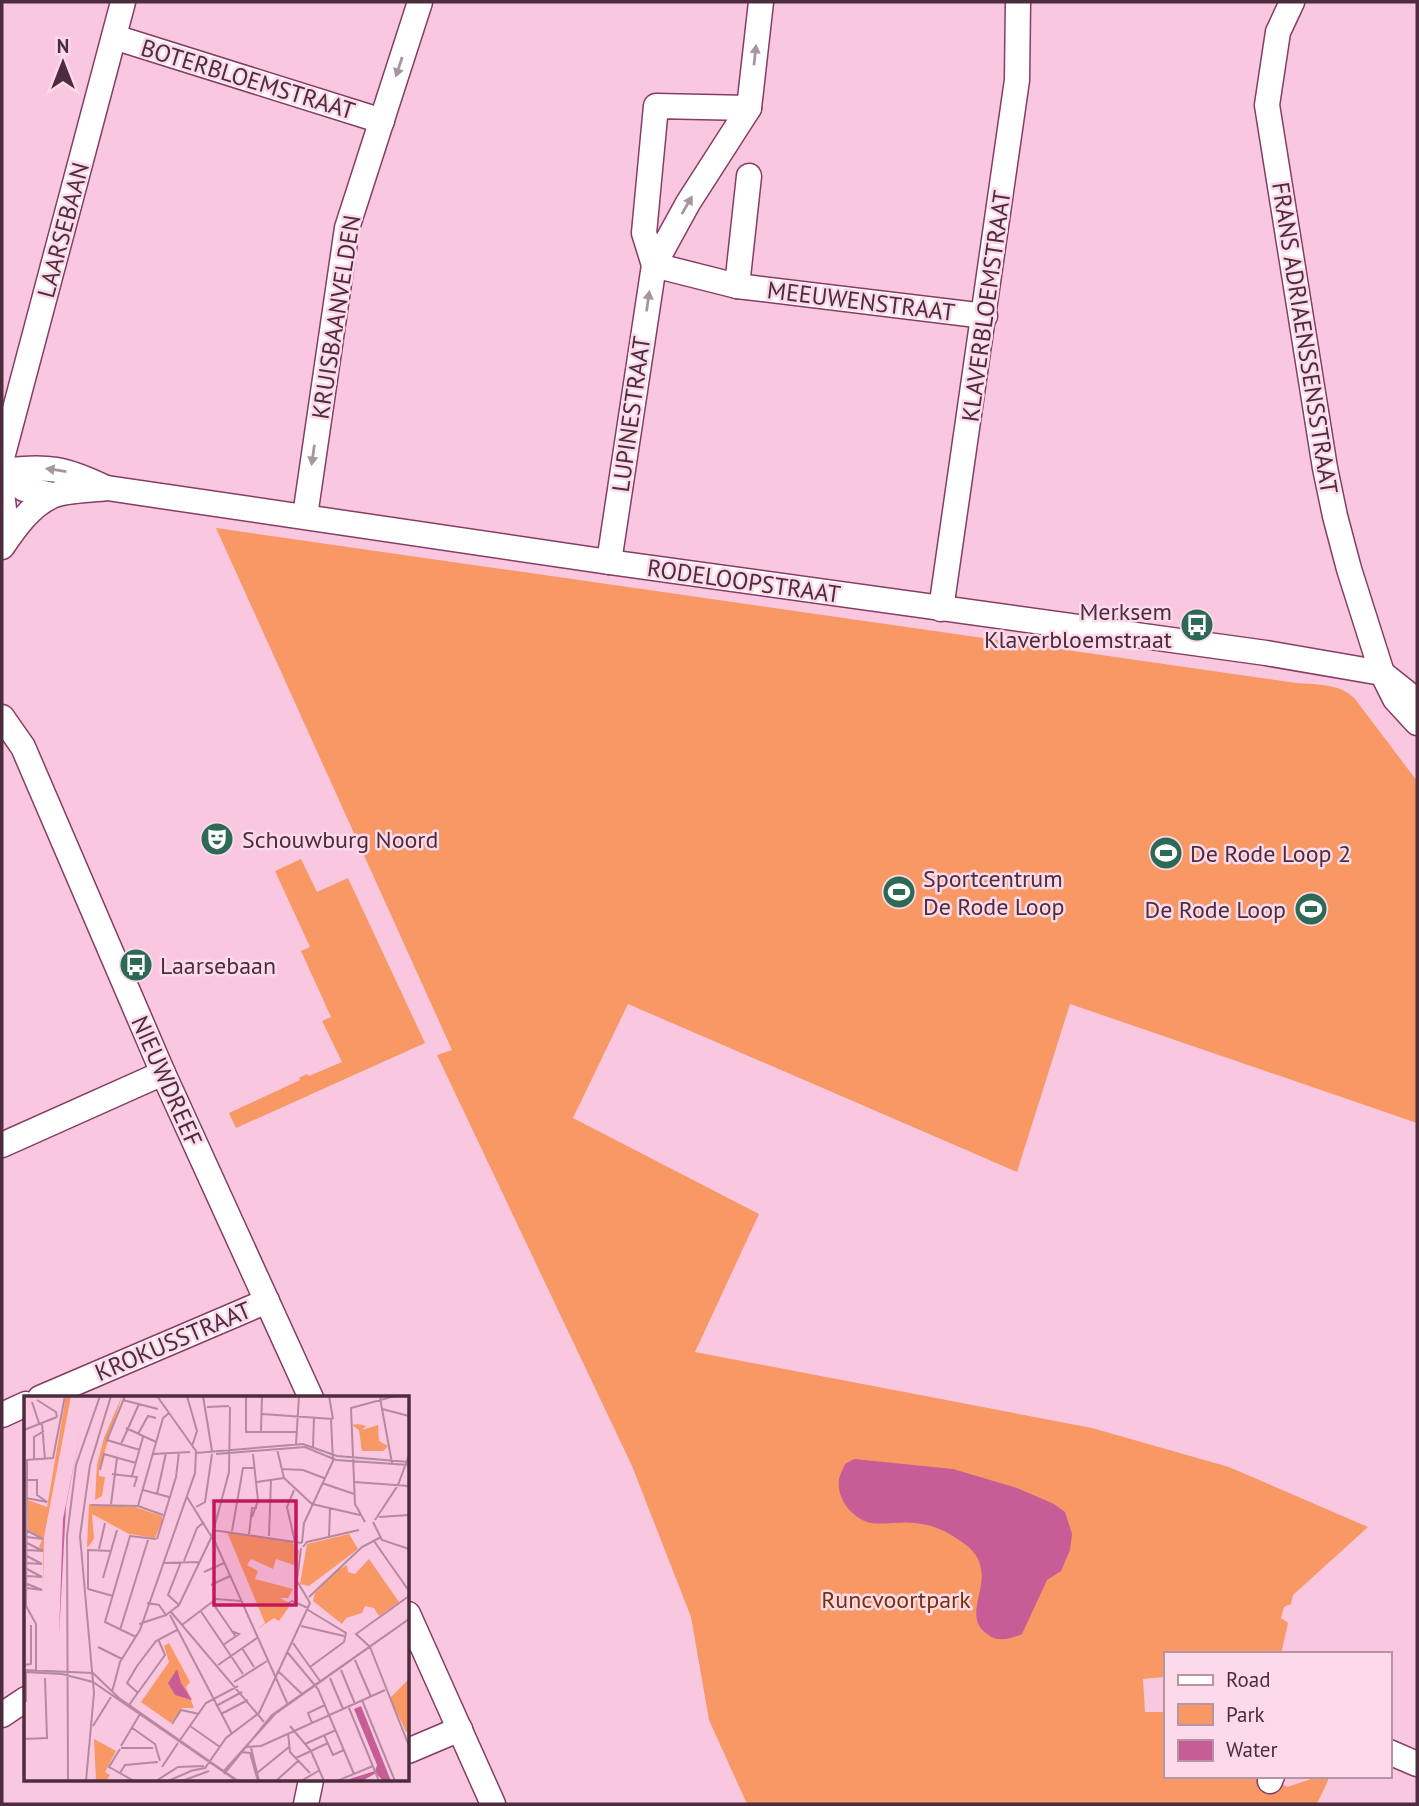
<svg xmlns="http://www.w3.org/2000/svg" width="1419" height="1806" font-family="'PT Sans',sans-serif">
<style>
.green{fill:#f89864}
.water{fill:#c65d97}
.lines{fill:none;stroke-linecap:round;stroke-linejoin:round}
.minor-casing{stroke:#853d64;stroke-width:27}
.minor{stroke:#fff;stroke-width:24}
.oneway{fill:#a6969e}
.labels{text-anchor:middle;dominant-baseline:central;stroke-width:5;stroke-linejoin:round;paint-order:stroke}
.street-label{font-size:24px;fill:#4d2c3d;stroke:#fddaea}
.poi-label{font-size:24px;fill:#4d2c3d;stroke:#fddaea;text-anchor:start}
.park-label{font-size:24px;fill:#763305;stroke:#fddaea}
.inset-road{fill:none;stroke:#b5899f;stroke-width:2}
.view{fill:#c2185b;fill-opacity:0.15;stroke:#c2185b;stroke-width:3.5}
.inset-edge{fill:none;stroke:#4d2c3d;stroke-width:3.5}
</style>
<rect width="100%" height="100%" fill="#fac7e0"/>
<!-- green -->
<g class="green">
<path d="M216 528 1297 683C1317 685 1340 683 1355 699L1417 781V1123L1070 1004 1017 1172 628 1004 573 1118 759 1214 695 1352 1092 1428 1229 1467 1368 1527 1293 1595 1291 1604 1284 1607 1281 1618 1288 1623 1281 1654H1165V1677L1143 1679 1145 1712H1165V1776H1271L1287 1787 1320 1776H1330L1317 1804H747L709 1720 691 1617 632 1466 437 1055 452 1050Z"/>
<polygon points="301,859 317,892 348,878 425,1043 236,1128 229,1113 300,1080 299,1078 307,1074 309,1076 342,1062 322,1021 331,1017 301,951 310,947 275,871"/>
</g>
<!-- water -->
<path class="water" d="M854 1459 953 1469 1017 1488 1054 1504 1065 1512 1072 1534 1070 1550 1061 1571 1047 1580 1022 1634C1010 1639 998 1643 987 1634 964 1618 986 1591 981 1569 979 1555 970 1547 959 1540 945 1530 932 1525 915 1523 900 1521 886 1525 871 1523 853 1519 836 1499 839 1479 840 1474 843 1469 845 1464Z"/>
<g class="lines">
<defs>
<g id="minor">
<polyline points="1292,2 1278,32 1267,105 1325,468 1335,516 1349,569 1382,673 1395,699 1417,723"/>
<polyline points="114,37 382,121"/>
<polyline points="654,265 737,286 985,316"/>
<polyline points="654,265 644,233 656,106 749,108"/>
<polyline points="737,286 749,176"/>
<polyline points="2,458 123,2"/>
<path d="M2 471C47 465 65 468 106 488"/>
<polyline points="2,473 24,489 53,495"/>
<polyline points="2,492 4,509 2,518"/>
<polyline points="305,516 347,228 420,2"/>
<path d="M2 547C15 528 30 506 52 496 64 490 92 490 107 488L609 562 1266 653 1382 673 1417 701"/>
<polyline points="609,562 654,265 688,203 749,108 761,2"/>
<polyline points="941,609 1017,80 1018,2"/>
<polyline points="2,717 23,747 163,1073 311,1398"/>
<polyline points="2,1145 163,1073"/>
<polyline points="40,1398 267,1301"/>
<polyline points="2,1415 26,1404"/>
<polyline points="408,1614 493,1804"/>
<polyline points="2,1715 26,1699"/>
<polyline points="408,1751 460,1729"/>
<polyline points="1389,1752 1417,1764"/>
<polyline points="1270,1781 1272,1776"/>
<polyline points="306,1804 311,1780"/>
</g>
</defs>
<!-- minor casing -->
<use href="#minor" class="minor-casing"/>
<!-- minor -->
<use href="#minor" class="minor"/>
</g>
<!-- one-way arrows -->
<defs><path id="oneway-solid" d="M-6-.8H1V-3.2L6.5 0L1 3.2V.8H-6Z" transform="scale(1.75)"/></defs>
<g class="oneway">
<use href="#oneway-solid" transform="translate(755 55) rotate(-84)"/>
<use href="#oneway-solid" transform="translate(399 67) rotate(108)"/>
<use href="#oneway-solid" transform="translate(687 205) rotate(-60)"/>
<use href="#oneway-solid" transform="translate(648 301) rotate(-82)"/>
<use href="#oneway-solid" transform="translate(313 455) rotate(98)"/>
<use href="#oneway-solid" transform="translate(56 470) rotate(-171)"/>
</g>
<!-- icons -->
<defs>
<symbol id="bus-disc" viewBox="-11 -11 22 22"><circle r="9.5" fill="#2d6a55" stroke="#fddaea"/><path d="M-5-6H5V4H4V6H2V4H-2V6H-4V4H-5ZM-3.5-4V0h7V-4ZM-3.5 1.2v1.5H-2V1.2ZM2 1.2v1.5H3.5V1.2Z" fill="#fff"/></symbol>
<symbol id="theatre-disc" viewBox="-11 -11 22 22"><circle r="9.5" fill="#2d6a55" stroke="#fddaea"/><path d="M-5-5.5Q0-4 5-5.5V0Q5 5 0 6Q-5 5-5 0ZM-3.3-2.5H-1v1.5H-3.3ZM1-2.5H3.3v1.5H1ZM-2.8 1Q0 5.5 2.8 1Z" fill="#fff"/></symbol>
<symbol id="stadium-disc" viewBox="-11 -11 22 22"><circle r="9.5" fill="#2d6a55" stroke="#fddaea"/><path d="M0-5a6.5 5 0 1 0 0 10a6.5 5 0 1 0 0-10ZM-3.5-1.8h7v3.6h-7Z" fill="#fff"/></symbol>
</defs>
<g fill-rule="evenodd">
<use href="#bus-disc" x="1178" y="606" width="38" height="38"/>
<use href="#theatre-disc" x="198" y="820" width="38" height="38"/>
<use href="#stadium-disc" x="1147" y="834" width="38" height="38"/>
<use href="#stadium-disc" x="880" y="873" width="38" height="38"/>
<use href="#stadium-disc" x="1292" y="890" width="38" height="38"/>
<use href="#bus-disc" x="117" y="946" width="38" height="38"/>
</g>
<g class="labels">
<!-- street labels -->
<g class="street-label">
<text transform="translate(248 79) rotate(17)">BOTERBLOEMSTRAAT</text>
<text transform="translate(63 230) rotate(-75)">LAARSEBAAN</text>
<text transform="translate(861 301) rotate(7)">MEEUWENSTRAAT</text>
<text transform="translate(986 306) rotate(-82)">KLAVERBLOEMSTRAAT</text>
<text transform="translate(336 317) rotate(-81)">KRUISBAANVELDEN</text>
<text transform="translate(1305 338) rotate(81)">FRANS ADRIAENSSENSSTRAAT</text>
<text transform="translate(631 414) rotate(-82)">LUPINESTRAAT</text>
<text transform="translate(744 581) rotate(8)">RODELOOPSTRAAT</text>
<text transform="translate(167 1081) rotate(66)">NIEUWDREEF</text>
<text transform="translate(173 1341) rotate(-23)">KROKUSSTRAAT</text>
</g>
<!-- poi labels -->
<g class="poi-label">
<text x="1172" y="611" text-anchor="end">Merksem<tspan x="1172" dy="28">Klaverbloemstraat</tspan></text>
<text x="242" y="839">Schouwburg Noord</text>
<text x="1190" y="853">De Rode Loop 2</text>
<text x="923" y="878">Sportcentrum<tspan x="923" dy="28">De Rode Loop</tspan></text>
<text x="1286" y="909" text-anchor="end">De Rode Loop</text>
<text x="160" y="965">Laarsebaan</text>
</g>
<!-- park labels -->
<g class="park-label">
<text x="896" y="1599">Runcvoortpark</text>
</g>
</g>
<!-- overview -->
<g transform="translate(24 1396)">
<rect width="385" height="385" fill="#fac7e0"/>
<path d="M42 0H47L20 141 19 194V155L15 151 19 142 4 134V104L23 111ZM98 0 75 74V80L81 81 78 100 71 104 73 69 80 42ZM334 28 342 30 338 34 354 29 355 45 364 50 359 55H338L335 34 328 29ZM65 108 111 111 138 120V125L131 142 105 138 68 118 70 143 63 152ZM203 136 267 145 275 155 273 170 252 163 249 173 227 163 223 169 234 175 231 183 269 193 264 202H256L267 208 255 225 250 222 232 234 241 227ZM325 138 334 153 285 190 276 188 283 148ZM345 163 375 206 355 220 350 212 341 210 338 217 322 222 318 228 289 205 291 197 314 174 323 169 324 176 331 178ZM145 247 166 286 162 291 170 312H158L147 327 117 306 145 266 140 250ZM385 283V335L382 336 366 302ZM70 343 92 355 81 376 86 379 82 385H72Z" fill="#f89864"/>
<path d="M57 33 42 110 35 240 39 123ZM153 273 157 287 168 304 151 299 144 287ZM337 310 367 385H359L352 377 338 385H319L351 375 353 369 330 313Z" fill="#c65d97"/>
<path class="inset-road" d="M101 0 83 44 116 54M163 0 173 35 168 50M179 0 188 55M222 0V36H273M305 0 309 23M356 2 368 67M13 4 32 16 33 21M99 4 134 13M8 6 15 27M183 11 205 10M358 13 385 20M238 18 309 23M18 27 21 64M102 32 132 46M0 34 33 21M237 35 238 0M114 38 124 20 132 22M97 48 115 8M272 48 275 0M289 51 290 21M253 53 260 82 288 108 336 119M171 57 279 48 313 60 385 66M129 58 166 56M192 58 281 51 312 64 385 69M2 64 29 62 41 0M3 64 2 210 12 228V274M10 64V41L20 35M257 73 279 74 300 82M76 74 80 58 112 67M88 78 113 81 110 91M108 80 119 41M1 84H13V99L23 106 2 102M233 86 260 82M330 86 385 90M298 87 330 98M119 94 145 101M270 94 263 111 271 146M133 98 142 57M163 101 192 148 264 309M87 108 93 62M67 109 114 110 139 119M114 110 139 22 145 17M172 111 181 106 188 58M228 121 234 105 229 58M355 121 385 119M351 124 374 89 385 59M341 126 331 108 327 12 371 0M349 126 358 144 385 153M2 134 19 143 3 141M188 134 278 147M208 135 219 72H231M225 138 228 112H233M188 140 205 76 206 11M245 140 247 84M305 141 306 112M133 143 152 81 155 56M350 145 385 195M278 147 280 127 309 65 307 24M279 151 283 146 335 134M75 153 81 127M3 154 19 155 3 147M160 165 173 132 180 126M3 167 18 168 3 160M139 167 175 166M180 176 200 167M3 180 18 181 3 173M79 182 93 134M1 187 18 194 3 192M187 189 206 180M64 193V154L87 155M64 193 89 200M285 201 338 151 357 141M188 206 212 241M123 207 135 209 142 219M263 208 268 205 284 212M155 209 144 199 157 166M176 214 219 278M284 214 322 237 320 246 286 271M147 216 240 326M146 219 208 338M115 228 142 219 155 209 188 140M158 229 192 203 217 205M277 230 320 240M96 234 124 144M112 241 81 226 106 140 132 143M269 247 296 285M199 249 215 238 207 235M345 250 332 238 385 200M74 251 98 263M346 251 385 350M218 252 230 271M264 257 294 293 330 378M331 264 347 301M0 269 7 268V229M194 269 233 242M0 274 69 277 95 302 214 385M317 274 331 308M0 276 38 278 69 286 213 385M255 276 278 298M306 282 319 313M210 286 243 265M88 296 96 266 116 234 171 77 172 55 133 0M114 297 103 287 113 270 132 245 153 234M338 304 371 385M2 306V274M105 309 141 259 134 243M192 310 218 296M325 312 355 385M197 318 224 304M288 327 284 317 301 309M148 328 157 314 175 318M69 330 87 301M166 330 196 351M266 330 287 355 300 385M107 331 131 348 136 365M264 337 266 356 286 377M300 339 309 359 320 354M0 343 23 342 21 282M156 344 182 307 214 290M281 348 312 334M97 350 116 318M222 351 237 350 361 294M97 352H129M227 352 235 385M96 353 85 371 110 385M216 356 226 357 234 385M272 362 304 347M138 371 154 347M166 375 181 372 202 342 235 317 286 207 273 185 277 152M199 376 251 318 385 223M96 377 101 369 134 366M233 377 265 351M200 378 248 319 385 223M44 385 43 140 52 69 76 0M62 385 70 297 56 140 66 69 87 0M132 385 154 371 180 370M144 385 167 375M158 385 185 375M252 385 274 365M277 385 296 374M313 385 349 370"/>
<path class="view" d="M190 105H272V209H190Z"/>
<rect width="385" height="385" class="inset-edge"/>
</g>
<!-- border -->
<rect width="1419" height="1806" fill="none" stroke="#4d2c3d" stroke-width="7"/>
<!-- legend -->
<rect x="1164" y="1652" width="228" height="126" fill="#fddaea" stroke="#b794a5" stroke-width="2"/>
<rect x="1178" y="1675" width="35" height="10" fill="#ffffff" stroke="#b794a5" stroke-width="2"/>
<text x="1226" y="1687" font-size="21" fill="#4d2c3d">Road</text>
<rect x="1178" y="1704" width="35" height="21" fill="#f89864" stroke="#b794a5" stroke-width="2"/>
<text x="1226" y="1722" font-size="21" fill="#4d2c3d">Park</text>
<rect x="1178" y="1740" width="35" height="21" fill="#c65d97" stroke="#b794a5" stroke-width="2"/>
<text x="1226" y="1757" font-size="21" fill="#4d2c3d">Water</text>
<!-- north arrow -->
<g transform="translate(63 63)" stroke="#fddaea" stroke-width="5" paint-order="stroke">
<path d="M0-5L12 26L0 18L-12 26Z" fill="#4d2c3d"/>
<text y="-10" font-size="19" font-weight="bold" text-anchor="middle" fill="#4d2c3d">N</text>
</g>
</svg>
